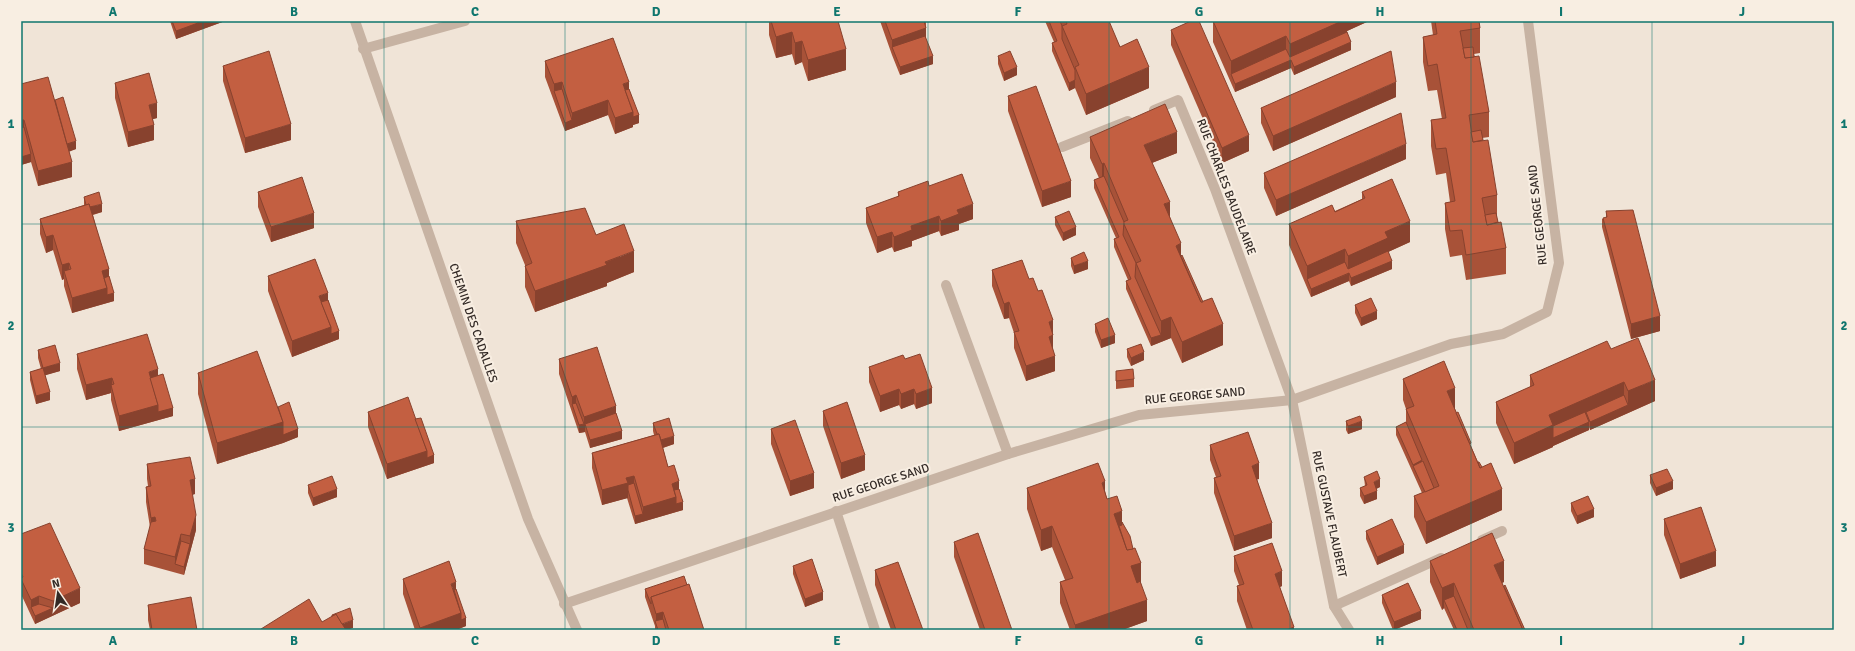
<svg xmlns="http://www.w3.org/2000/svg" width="1855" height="651" font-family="Signika,sans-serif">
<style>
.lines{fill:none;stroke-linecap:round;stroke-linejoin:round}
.minor{stroke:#c7b3a3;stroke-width:10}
.wall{fill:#a85238}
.shaded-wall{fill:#88422e}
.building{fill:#c35f41;stroke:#88422e}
.grid{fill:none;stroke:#0f766e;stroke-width:1;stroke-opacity:0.55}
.labels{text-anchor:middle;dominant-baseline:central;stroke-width:4;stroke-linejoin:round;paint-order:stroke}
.street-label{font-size:12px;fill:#322925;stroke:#f8eee2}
.neatline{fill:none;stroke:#0f766e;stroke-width:1.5}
.grid-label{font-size:13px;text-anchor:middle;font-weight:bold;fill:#0f766e}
</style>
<rect width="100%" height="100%" fill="#f0e4d7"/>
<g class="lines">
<!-- minor -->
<g class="minor">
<polyline points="355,21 528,519 577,630"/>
<polyline points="363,49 465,21"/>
<polyline points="1154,110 1178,100 1215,189 1292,400 1334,606 1349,630"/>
<polyline points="1062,147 1128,121"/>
<polyline points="946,285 1008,454"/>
<polyline points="836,511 875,630"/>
<polyline points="1482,540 1502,531"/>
<polyline points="564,604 1008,454 1139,415 1292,400 1451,344 1503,334 1547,312 1559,263 1528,21"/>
<polyline points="1334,606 1441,558"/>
</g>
</g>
<!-- wall -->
<g class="wall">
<polygon points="170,21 225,21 176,39"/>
<polygon points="769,21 838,21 846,70 808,81 802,62 795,65 792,54 776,58 769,35"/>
<polygon points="880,21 926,21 926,39 933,64 900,75 892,55"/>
<polygon points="1045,21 1109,21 1109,23 1120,47 1149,88 1086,115 1075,88 1069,91 1052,51 1052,43 1054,42"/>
<polygon points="1213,21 1369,21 1347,31 1351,50 1294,75 1291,68 1235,92 1213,42"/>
<polygon points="1431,21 1479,21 1480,28 1480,53 1474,54 1489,112 1489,137 1482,138 1497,195 1497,218 1498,222 1506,248 1506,274 1466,280 1462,255 1450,257 1445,229 1445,203 1450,202 1446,173 1436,175 1431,146 1431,120 1442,119 1437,90 1428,91 1423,62 1423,37 1433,35"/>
<polygon points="1171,30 1249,151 1222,163 1171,45"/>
<polygon points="998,56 1017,75 1004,81 998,64"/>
<polygon points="545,61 629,89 639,123 633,125 633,127 615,134 608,115 565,131 545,77"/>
<polygon points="223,66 291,140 245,153 223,81"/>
<polygon points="115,83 157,118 153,119 154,140 128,147 115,98"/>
<polygon points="21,84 55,100 76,149 69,151 72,177 38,186 31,162 21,165"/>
<polygon points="1008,96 1071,197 1042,207 1008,111"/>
<polygon points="1396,97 1273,151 1261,123 1261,108"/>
<polygon points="1090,137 1177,153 1152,163 1170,217 1181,256 1223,345 1182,363 1171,338 1151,346 1126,289 1126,281 1128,280 1114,247 1114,239 1116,238 1094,188 1094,180 1099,178 1090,158"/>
<polygon points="1406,159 1276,216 1264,188 1264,173"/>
<polygon points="929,186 973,219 959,224 959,230 941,236 939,231 912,241 912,246 894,252 892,247 877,253 866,223 866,208 898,197 898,192"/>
<polygon points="258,192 314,228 271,242 258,207"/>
<polygon points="1362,192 1410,242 1388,252 1392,269 1351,286 1349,281 1311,297 1289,245 1289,224 1334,210 1335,211 1362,199"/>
<polygon points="84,197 102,212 93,215 109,276 114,301 72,313 64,286 64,279 62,280 53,250 46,253 40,234 40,219 84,205"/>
<polygon points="1606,211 1660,331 1631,339 1602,227 1602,219 1606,218"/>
<polygon points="1055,217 1076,235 1063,241 1055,225"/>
<polygon points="516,221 596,235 634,272 607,283 607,286 535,312 525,287 525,265 516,243"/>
<polygon points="1071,258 1088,269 1074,274 1071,266"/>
<polygon points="992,270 1029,279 1053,334 1053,349 1055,371 1026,381 1014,348 1014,333 1009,318 1004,319 992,286"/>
<polygon points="268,276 328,300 339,339 292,357 268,291"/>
<polygon points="1355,305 1377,319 1361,326 1355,313"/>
<polygon points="1095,324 1115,343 1101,348 1095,332"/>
<polygon points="1127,349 1144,360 1131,366 1127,357"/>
<polygon points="1611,349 1655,401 1590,430 1589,427 1589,430 1553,446 1553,447 1514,464 1496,423 1496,402 1530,387 1530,375"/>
<polygon points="38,350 60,371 45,375 50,400 36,404 30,380 30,372 41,369 38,358"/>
<polygon points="77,354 158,376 173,416 119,431 111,400 111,393 86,400 77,369"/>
<polygon points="559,359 616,413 622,439 590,448 585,432 579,433 559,374"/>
<polygon points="905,359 932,403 916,409 914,404 901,409 899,405 880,412 869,382 869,367"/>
<polygon points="1116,371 1134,379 1134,387 1116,389"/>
<polygon points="198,373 278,407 298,437 283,443 217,464 198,394"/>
<polygon points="1403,379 1455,409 1478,462 1502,510 1426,544 1414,517 1414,496 1422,493 1396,435 1396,427 1406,422 1406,409 1403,400"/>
<polygon points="823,411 865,470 841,479 823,426"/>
<polygon points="368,412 415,419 434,463 387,479 368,427"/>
<polygon points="1346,421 1362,429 1348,434 1346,430"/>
<polygon points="653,423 674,444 663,448 668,467 679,489 683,510 635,524 627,498 602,505 592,468 592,453 654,435 653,431"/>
<polygon points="771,429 814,488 790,496 771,444"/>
<polygon points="1210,445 1259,479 1257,479 1272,538 1234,551 1214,493 1214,478 1216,477 1210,460"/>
<polygon points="147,464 195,494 192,495 196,530 184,575 144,564 144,549 150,527 146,502 146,487 148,486 147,479"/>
<polygon points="1650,475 1673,489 1656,496 1650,483"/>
<polygon points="1364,477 1380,487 1376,489 1377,499 1364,504 1360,496 1360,488 1365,486"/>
<polygon points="308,485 337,497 313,506 308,493"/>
<polygon points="1027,488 1105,491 1107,499 1122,522 1141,583 1147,621 1122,630 1070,630 1060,603 1060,582 1065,580 1052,547 1041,551 1027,509"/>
<polygon points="1571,503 1594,517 1577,524 1571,511"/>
<polygon points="1664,519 1716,566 1680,579 1664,535"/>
<polygon points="1366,531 1404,553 1377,565 1366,539"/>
<polygon points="21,534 80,603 35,624 21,594"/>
<polygon points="954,542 1012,630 980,630 954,557"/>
<polygon points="1234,556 1282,586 1280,587 1294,630 1247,630 1237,601 1237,586 1239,585 1234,571"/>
<polygon points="1430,561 1504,582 1502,583 1525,630 1454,630 1444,608 1442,610 1430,582"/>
<polygon points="793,566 823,600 805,607 793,574"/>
<polygon points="875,570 923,630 891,630 875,585"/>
<polygon points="403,579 456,589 466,626 456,630 415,630 403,594"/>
<polygon points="687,585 704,630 655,630 655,626 645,597 645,589"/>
<polygon points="1382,595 1421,619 1393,630 1382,603"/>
<polygon points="148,605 197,630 150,630 148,620"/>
</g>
<!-- shaded-wall -->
<g class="shaded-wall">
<polygon points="198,21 225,21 176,39 176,31 198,23"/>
<polygon points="1342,21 1369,21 1347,31 1347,40 1291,60 1291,68 1235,92 1235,84 1290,60 1290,44"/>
<polygon points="926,28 926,43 892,47 892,55 892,40"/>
<polygon points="792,32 792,54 776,58 776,37"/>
<polygon points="1286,36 1286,57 1231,74 1231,82 1231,61"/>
<polygon points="802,41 802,62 795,65 795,43"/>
<polygon points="1351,42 1351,50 1294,75 1294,67"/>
<polygon points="846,49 846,70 808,81 808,60"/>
<polygon points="933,56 933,64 900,75 900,67"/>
<polygon points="1017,67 1017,75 1004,81 1004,73"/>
<polygon points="1149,67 1149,88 1086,115 1086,94"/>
<polygon points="1075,80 1075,88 1069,91 1069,83"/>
<polygon points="562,82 562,97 554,91 554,84"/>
<polygon points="629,82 629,97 626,98 623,84"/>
<polygon points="1396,82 1396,97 1273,151 1273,136"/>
<polygon points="608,100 608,115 565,131 565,123 572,120 572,113"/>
<polygon points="157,103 157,118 149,120 149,105"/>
<polygon points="633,112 639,115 639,123 633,125 633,127 615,134 615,118"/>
<polygon points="21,120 24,120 24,135 21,136"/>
<polygon points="291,124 291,140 245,153 245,138"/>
<polygon points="154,125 154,140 128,147 128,132"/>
<polygon points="1177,132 1177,153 1144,166 1144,145"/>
<polygon points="1249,135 1249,151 1222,163 1222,148"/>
<polygon points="76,141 76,149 66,153 66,145"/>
<polygon points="1406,144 1406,159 1276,216 1276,200"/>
<polygon points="31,154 31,162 21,165 21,157"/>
<polygon points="72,162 72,177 38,186 38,171"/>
<polygon points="1104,163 1104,184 1102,185 1102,164"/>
<polygon points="1071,181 1071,197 1042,207 1042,191"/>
<polygon points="1170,202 1170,223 1164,204"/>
<polygon points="102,204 102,212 87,216 87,208"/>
<polygon points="973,204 973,219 959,224 959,230 941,236 941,221 957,210"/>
<polygon points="314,213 314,228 271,242 271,227"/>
<polygon points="939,216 939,231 912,241 912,246 894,252 894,237 911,226"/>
<polygon points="1410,221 1410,242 1388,252 1349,273 1349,281 1311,297 1311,289 1348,274 1348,256 1385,232"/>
<polygon points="1076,227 1076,235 1063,241 1063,233"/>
<polygon points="892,232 892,247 877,253 877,237"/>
<polygon points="53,235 53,250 46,253 46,237"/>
<polygon points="1181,243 1181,264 1176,246"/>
<polygon points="1345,249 1345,270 1307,279 1307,266"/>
<polygon points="634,251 634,272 607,283 607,286 535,312 535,291"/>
<polygon points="1088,261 1088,269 1074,274 1074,266"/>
<polygon points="1392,261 1392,269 1351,286 1351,278"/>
<polygon points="69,263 69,278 64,271 64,279 62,280 62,265"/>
<polygon points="109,269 109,284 104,286 102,271"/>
<polygon points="107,288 107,303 72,313 72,298"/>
<polygon points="114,293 114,301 107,303 107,295"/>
<polygon points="328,293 328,308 322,310 319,296"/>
<polygon points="1009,302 1009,318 1004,319 1004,304"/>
<polygon points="1377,311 1377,319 1361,326 1361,318"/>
<polygon points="1660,316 1660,331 1631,339 1631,324"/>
<polygon points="1171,317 1171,338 1151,346 1151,338 1161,335 1161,321"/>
<polygon points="1053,320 1053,350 1049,352 1049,322"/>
<polygon points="1223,324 1223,345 1182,363 1182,342"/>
<polygon points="331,327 339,331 339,339 292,357 292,341"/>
<polygon points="1115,335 1115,343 1101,348 1101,340"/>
<polygon points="1144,352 1144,360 1131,366 1131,358"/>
<polygon points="1055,356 1055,371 1026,381 1026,366"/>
<polygon points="60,363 60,371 43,376 43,368"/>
<polygon points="158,369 158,384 151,386 149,372"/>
<polygon points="112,378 112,391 111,385 111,393 86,400 86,385"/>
<polygon points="1655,380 1655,401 1590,430 1590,422 1628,405 1628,391"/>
<polygon points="1624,382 1624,403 1586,412 1586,420 1589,422 1589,430 1553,446 1553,447 1514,464 1514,443 1549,415"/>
<polygon points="932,388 932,403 916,409 916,394"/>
<polygon points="1455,388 1455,409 1447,412 1447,391"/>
<polygon points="899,389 899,405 880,412 880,396"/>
<polygon points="914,389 914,404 901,409 901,394"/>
<polygon points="50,392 50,400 36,404 36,396"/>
<polygon points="576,395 576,411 572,404 572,397"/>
<polygon points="158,405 173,408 173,416 119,431 119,416"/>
<polygon points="616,406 616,421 585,424 585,432 579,433 579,425 584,424 584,417"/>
<polygon points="1362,421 1362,429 1348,434 1348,426"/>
<polygon points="283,422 298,429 298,437 283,443 217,464 217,443"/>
<polygon points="622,431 622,439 590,448 590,440"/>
<polygon points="674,436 674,444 659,449 659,441"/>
<polygon points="427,451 434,455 434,463 387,479 387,464"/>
<polygon points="865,455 865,470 841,479 841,463"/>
<polygon points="1422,460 1422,468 1413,466 1413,473 1413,465"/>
<polygon points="1259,463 1259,479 1252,481 1252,466"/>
<polygon points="814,473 814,488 790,496 790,481"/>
<polygon points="634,476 634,491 628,490 628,498 602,505 602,490 626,478"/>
<polygon points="195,479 195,494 190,495 190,480"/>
<polygon points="1380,479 1380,487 1374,490 1374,482"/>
<polygon points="679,481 679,497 676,498 676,512 635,524 635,516 643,514 643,507 672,484"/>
<polygon points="1105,481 1105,502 1102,483"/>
<polygon points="1673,481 1673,489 1656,496 1656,488"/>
<polygon points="337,489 337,497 313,506 313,498"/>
<polygon points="1502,489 1502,510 1426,544 1426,522"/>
<polygon points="1377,491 1377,499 1364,504 1364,496"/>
<polygon points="683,502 683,510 676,512 676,504"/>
<polygon points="1594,509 1594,517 1577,524 1577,516"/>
<polygon points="1122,511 1122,532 1117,534 1114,514"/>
<polygon points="196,515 196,530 184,575 184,567 190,544 190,536"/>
<polygon points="155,517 155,532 151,533 151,518"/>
<polygon points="1272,523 1272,538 1234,551 1234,536"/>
<polygon points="1052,526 1052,547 1041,551 1041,530"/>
<polygon points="181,534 181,549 175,564 175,572 175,557"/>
<polygon points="1404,545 1404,553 1377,565 1377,557"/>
<polygon points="1716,551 1716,566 1680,579 1680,564"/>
<polygon points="1504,561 1504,582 1494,586 1494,565"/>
<polygon points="1127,563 1141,563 1141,584 1131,588"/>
<polygon points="1282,571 1282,586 1275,589 1275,574"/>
<polygon points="456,582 456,597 451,584"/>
<polygon points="1454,583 1454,604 1444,600 1444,608 1442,610 1442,588"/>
<polygon points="80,588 80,603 35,624 35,616 53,608 53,601"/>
<polygon points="823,592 823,600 805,607 805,599"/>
<polygon points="39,596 39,612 31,607 31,600"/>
<polygon points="1147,600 1147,621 1122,630 1075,630 1075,625"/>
<polygon points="1421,611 1421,619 1394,630 1394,622"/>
<polygon points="663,612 663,627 656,624 656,614"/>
<polygon points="461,613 466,618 466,626 456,630 420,630 420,628"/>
<polygon points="353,620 353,628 347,630 335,630 335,627"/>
<polygon points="1294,627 1294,630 1287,630"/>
</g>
<!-- building -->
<g class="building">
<polygon points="172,21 197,21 198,23 176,31"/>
<polygon points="771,21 838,21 846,49 808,60 802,41 795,43 792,32 776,37"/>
<polygon points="885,21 924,21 926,28 892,40"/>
<polygon points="1049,21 1060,21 1062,26 1062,39 1075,70 1075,80 1069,83 1052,43 1057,41"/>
<polygon points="1066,21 1109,21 1120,47 1137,39 1149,67 1086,94 1075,67 1079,65 1062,26 1067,24"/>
<polygon points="1191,21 1199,21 1249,135 1222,148 1171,30"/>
<polygon points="1213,21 1342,21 1290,44 1286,36 1231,61"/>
<polygon points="1435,21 1479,21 1480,28 1460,31 1465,58 1479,56 1489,112 1469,115 1473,142 1488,140 1497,195 1482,198 1487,225 1501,222 1506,248 1466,255 1462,230 1450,231 1445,203 1455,201 1446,148 1436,149 1431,120 1446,118 1437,64 1428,66 1423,37 1437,34"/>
<polygon points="1347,32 1351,42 1294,67 1291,60 1235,84 1231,74 1286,49 1290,57"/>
<polygon points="925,36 933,56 900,67 892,47"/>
<polygon points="613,38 629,82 623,84 633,112 615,118 608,100 572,113 562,82 554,84 545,61"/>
<polygon points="1473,47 1474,57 1465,58 1463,48"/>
<polygon points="269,51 291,124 245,138 223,66"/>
<polygon points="1010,51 1017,67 1004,73 998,56"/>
<polygon points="1391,51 1396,82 1273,136 1261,108"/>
<polygon points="149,73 157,103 149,105 154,125 128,132 115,83"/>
<polygon points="48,77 72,162 38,171 24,120 21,120 21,84"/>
<polygon points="1036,86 1071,181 1042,191 1008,96"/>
<polygon points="562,89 572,120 565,123 554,91"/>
<polygon points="629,89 639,115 633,117 633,112 625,90"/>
<polygon points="63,97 76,141 67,144 55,100"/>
<polygon points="1165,104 1177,132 1144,145 1170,202 1164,204 1181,243 1176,246 1201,302 1212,298 1223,324 1182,342 1171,317 1161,321 1136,263 1141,261 1123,222 1128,220 1104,163 1102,164 1090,137"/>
<polygon points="1401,113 1406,144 1276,200 1264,173"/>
<polygon points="24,127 31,154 21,157 21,128"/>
<polygon points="1481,130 1483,140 1473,142 1471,132"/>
<polygon points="962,174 973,204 957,210 959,214 941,221 939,216 911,226 912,230 894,237 892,232 877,237 866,208 899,196 898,192 928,181 929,186"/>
<polygon points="1104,176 1124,222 1123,235 1136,263 1135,277 1161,335 1151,338 1126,281 1131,279 1114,239 1119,237 1094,180"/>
<polygon points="302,177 314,213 271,227 258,192"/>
<polygon points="1392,179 1410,221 1385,232 1388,238 1348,256 1345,249 1307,266 1289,224 1332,205 1335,212 1365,198 1362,192"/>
<polygon points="99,192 102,204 90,207 89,204 86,205 84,197"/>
<polygon points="89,204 109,269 102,271 107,288 72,298 64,271 71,269 69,263 62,265 53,235 46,237 40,219"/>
<polygon points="585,208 596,235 624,224 634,251 605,262 607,265 535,291 525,266 532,263 516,221"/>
<polygon points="1633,210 1660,316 1631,324 1603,218 1607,217 1606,211"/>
<polygon points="1069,211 1076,227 1063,233 1055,217"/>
<polygon points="1496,213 1498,222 1487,225 1485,215"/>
<polygon points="1388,251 1392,261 1351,278 1349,273 1311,289 1307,279 1345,262 1348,269"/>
<polygon points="1084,252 1088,261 1074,266 1071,258"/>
<polygon points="1182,255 1203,302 1201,302 1181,256"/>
<polygon points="315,259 328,293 319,296 331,327 292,341 268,276"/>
<polygon points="1022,260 1029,279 1033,278 1038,291 1042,290 1053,320 1049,322 1053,335 1049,337 1055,356 1026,366 1014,332 1019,331 1009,302 1004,304 992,270"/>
<polygon points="109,276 114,293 107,295 107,288 104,278"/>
<polygon points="1371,298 1377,311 1361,318 1355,305"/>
<polygon points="328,300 339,331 331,334 331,327 321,302"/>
<polygon points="1108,318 1115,335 1101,340 1095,324"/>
<polygon points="147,334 158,369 149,372 158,405 119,416 111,385 114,384 112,378 86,385 77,354"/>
<polygon points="1638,338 1655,380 1628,391 1624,382 1549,415 1553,425 1514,443 1496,402 1534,385 1530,375 1607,341 1611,349"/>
<polygon points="1141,344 1144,352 1131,358 1127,349"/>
<polygon points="55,345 60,363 43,368 50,392 36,396 30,372 43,368 38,350"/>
<polygon points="597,347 616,406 584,417 576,395 572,397 559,359"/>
<polygon points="257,351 283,422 217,443 198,373"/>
<polygon points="920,354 932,388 916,394 914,389 901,394 899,389 880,396 869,367 903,355 905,359"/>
<polygon points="1444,361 1455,388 1447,391 1480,468 1491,463 1502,489 1426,522 1414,496 1439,486 1406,409 1414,406 1403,379"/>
<polygon points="1133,369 1134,379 1116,381 1116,371"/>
<polygon points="163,374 173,408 158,412 158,405 150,378"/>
<polygon points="1624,395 1628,405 1590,422 1586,412"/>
<polygon points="408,397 427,451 387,464 368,412"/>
<polygon points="289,402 298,429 283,435 283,422 278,407"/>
<polygon points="847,402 865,455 841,463 823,411"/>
<polygon points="576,403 584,424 579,425 572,404"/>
<polygon points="1458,412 1471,443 1470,444 1456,413"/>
<polygon points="1585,412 1589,422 1553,438 1553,426"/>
<polygon points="616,413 622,431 590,440 585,424"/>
<polygon points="1360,416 1362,421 1348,426 1346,421"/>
<polygon points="421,418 434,455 427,458 427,451 415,419"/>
<polygon points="669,418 674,436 661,440 659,434 657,434 653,423"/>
<polygon points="795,420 814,473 790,481 771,429"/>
<polygon points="1406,422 1422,460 1413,465 1396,427"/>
<polygon points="1248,432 1259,463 1252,466 1272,523 1234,536 1214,478 1221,476 1210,445"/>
<polygon points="659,434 668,467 674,465 679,481 672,484 676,497 643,507 634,476 626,478 628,483 602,490 592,453"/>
<polygon points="190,457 195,479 190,480 196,515 190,536 181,534 175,557 144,549 151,522 156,521 155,517 151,518 146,487 151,486 147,464"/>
<polygon points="1423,461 1434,488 1425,492 1413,466"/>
<polygon points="1478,462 1479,462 1482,467 1480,468"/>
<polygon points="1098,463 1105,481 1102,483 1107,499 1117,496 1122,511 1114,514 1127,550 1135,548 1141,563 1131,566 1137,583 1140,581 1147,600 1075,625 1060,582 1073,578 1052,526 1041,530 1027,488"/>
<polygon points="1667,469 1673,481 1656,488 1650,475"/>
<polygon points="1377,471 1380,479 1374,482 1377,491 1364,496 1360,488 1367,485 1364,477"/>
<polygon points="332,476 337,489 313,498 308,485"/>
<polygon points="634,483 643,514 635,516 628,490 628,485"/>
<polygon points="679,489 683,502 676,504 676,497 674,490"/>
<polygon points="1588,496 1594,509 1577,516 1571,503"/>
<polygon points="1701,507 1716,551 1680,564 1664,519"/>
<polygon points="1392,519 1404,545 1377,557 1366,531"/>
<polygon points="1122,522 1130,536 1133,549 1127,550 1119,526 1122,525"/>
<polygon points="50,523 80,588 53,601 39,596 31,600 21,579 23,577 21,573 21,534"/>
<polygon points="978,533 1012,630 985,630 954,542"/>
<polygon points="1492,533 1504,561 1494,565 1523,630 1474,630 1454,583 1442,588 1430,561"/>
<polygon points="181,541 190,544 184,567 175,564"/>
<polygon points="1272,543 1282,571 1275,574 1294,627 1287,630 1253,630 1237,586 1244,584 1234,556"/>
<polygon points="812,559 823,592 805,599 793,566"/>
<polygon points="449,561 456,582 451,584 461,613 420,628 403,579"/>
<polygon points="898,562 923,630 896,630 875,570"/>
<polygon points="684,576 687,585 651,597 651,604 645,589"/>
<polygon points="1408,583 1421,611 1394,622 1382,595"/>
<polygon points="689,584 704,630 669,630 663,612 656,614 651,597"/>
<polygon points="1505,585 1525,630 1523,630 1504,586"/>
<polygon points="456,589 466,618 461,620 461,613 454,590"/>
<polygon points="1454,596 1468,630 1457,630 1444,600"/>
<polygon points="191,597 197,630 152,630 148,605"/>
<polygon points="309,599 322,622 336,614 346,630 262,630 261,629"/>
<polygon points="39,604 53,608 35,616 31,607"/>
<polygon points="350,608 353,620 342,624 336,614 332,616 332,615"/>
<polygon points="663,619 666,630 658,630 655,621"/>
</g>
<!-- grid -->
<path class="grid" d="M203 21V630M384 21V630M565 21V630M746 21V630M928 21V630M1109 21V630M1290 21V630M1471 21V630M1652 21V630M21 224H1834M21 427H1834"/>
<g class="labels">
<!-- street labels -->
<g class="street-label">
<text transform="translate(1226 187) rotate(69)">RUE CHARLES BAUDELAIRE</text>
<text transform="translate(1538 215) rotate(-96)">RUE GEORGE SAND</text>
<text transform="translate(473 323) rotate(71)">CHEMIN DES CADALLES</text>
<text transform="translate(1195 396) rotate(-5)">RUE GEORGE SAND</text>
<text transform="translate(881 483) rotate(-18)">RUE GEORGE SAND</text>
<text transform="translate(1329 514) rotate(78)">RUE GUSTAVE FLAUBERT</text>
</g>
</g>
<!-- border -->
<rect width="1855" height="651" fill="none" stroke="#f8eee2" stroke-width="44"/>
<!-- north arrow -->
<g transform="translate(58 593) rotate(347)" stroke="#f8eee2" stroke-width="3" paint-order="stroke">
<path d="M0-3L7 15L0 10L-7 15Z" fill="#322925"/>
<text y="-6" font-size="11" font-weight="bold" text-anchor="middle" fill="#322925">N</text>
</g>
<rect x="22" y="22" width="1811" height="607" class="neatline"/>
<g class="grid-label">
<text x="113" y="16">A</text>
<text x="294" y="16">B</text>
<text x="475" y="16">C</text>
<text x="656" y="16">D</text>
<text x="837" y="16">E</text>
<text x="1018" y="16">F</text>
<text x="1199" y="16">G</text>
<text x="1380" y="16">H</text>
<text x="1561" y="16">I</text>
<text x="1742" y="16">J</text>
<text x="11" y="128">1</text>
<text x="1844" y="128">1</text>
<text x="11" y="330">2</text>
<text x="1844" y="330">2</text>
<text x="11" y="532">3</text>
<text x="1844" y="532">3</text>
<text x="113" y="645">A</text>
<text x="294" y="645">B</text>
<text x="475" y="645">C</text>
<text x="656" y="645">D</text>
<text x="837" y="645">E</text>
<text x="1018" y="645">F</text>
<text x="1199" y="645">G</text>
<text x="1380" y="645">H</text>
<text x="1561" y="645">I</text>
<text x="1742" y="645">J</text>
</g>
</svg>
